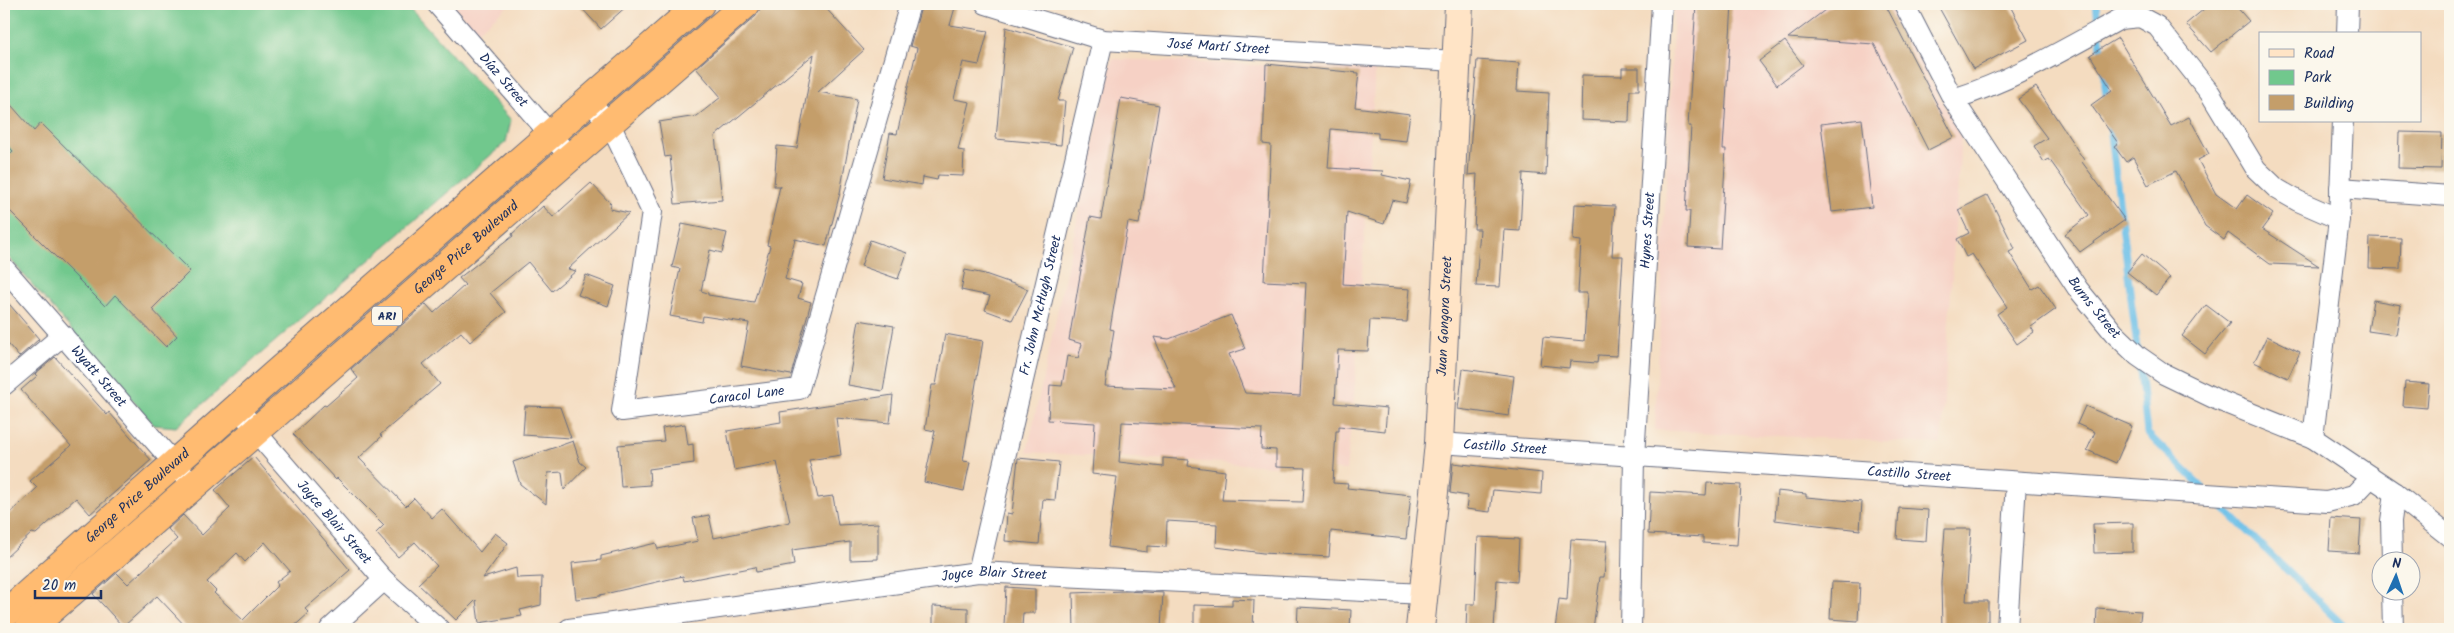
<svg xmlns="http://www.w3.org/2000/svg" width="2454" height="633" font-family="Kalam,sans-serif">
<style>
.built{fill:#f6d1c5}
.green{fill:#71c88d;stroke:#467c76}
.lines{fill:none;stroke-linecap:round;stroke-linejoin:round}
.stream{stroke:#6bbfe8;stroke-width:7}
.building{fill:#c49e6a;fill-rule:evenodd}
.street-casing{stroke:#676c80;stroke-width:22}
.secondary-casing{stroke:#676c80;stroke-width:30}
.highway-casing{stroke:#676c80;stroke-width:30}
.street{stroke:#fff;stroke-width:20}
.secondary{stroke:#ffe4c6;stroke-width:28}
.highway{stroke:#ffbb71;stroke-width:28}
.labels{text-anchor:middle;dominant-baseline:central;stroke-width:4.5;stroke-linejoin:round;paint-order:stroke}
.shield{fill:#fbf7ec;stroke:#5e6b89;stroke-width:1}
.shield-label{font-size:12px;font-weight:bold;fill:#1b2f5e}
.street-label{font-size:14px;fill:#1b2f5e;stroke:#fbf7ec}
</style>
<rect width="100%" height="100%" fill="#fbf7ec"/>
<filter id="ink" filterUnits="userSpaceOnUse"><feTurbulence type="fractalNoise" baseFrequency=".02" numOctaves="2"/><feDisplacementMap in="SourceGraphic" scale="10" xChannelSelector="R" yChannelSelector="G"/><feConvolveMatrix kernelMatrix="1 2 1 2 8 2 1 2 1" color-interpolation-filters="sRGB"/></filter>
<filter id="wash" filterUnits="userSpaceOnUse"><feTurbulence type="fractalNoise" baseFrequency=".0096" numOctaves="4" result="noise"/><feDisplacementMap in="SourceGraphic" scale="20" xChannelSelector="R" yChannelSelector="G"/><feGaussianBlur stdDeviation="1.12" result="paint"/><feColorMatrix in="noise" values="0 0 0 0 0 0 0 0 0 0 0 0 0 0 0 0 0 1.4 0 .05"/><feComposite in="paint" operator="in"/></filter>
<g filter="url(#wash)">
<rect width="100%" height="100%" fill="#f4dcc0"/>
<!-- built -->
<g class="built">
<polygon points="452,4 510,4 477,32"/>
<polygon points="1674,4 1888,4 1961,137 1941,444 1655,430"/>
<polygon points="1112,59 1375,70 1354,398 1346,470 1027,452"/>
</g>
<!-- green -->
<polygon class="green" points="4,4 406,4 511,120 506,142 176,427 154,425 4,252"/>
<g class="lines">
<!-- stream -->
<g class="stream">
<polyline points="2096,4 2102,56"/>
<polyline points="2103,69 2107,103"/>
<polyline points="2110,126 2137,348"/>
<polyline points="2139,362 2147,433 2204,489"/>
<polyline points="2215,500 2347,629"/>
</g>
</g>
<g id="blocks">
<!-- building -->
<g class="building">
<polygon points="578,4 629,4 601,29"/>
<polygon points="761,4 822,4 864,50 818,92 857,99 840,193 826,246 795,239 785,279 802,284 798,298 811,302 791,375 741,366 749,323 703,316 702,322 670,316 680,269 672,267 682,224 727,233 722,253 710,250 701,291 708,293 708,295 754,302 770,246 767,245 780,186 774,186 777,146 797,148 814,54 715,136 722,200 675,204 670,156 665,157 659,122 697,116 721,97 696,68 756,16"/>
<polygon points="922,4 956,4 950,25 988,31 979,65 963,62 954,99 970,102 958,150 964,151 963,176 938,175 937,180 923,177 922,185 882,178 890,133 897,134 917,48 910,46"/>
<polygon points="1696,4 1732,4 1723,149 1726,149 1720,249 1688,247 1690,211 1686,211 1691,126 1688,126"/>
<polygon points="1833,4 1885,4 1954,137 1928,150 1874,44 1788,38"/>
<polygon points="1937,4 2009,4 2028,40 1973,69"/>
<polygon points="2210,4 2234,4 2249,21 2211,52 2186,24"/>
<polygon points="1006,27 1073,47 1058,101 1065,101 1061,145 996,139"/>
<polygon points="2118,38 2171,126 2189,117 2209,154 2198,160 2216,194 2237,209 2247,195 2273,214 2262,229 2319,266 2270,264 2228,233 2224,240 2205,226 2176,171 2148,185 2133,157 2126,162 2114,146 2118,143 2091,105 2112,90 2090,55"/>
<polygon points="1785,41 1803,65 1777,85 1759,61"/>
<polygon points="1477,60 1519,63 1517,91 1549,93 1546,175 1523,173 1520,231 1504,230 1500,287 1476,286 1480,229 1474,229 1477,174 1468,175"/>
<path d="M1266 64 1359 73 1355 107 1410 114 1406 141 1378 138V133L1331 129 1328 168 1383 171 1382 175 1411 181 1406 203 1392 200 1384 224 1347 212 1343 284 1410 289 1407 322 1370 320 1368 351 1338 350 1335 403 1387 408 1385 431 1339 426V431H1336L1333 483 1348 484 1347 488 1411 495 1406 539 1331 531 1329 557 1263 553 1216 547 1217 524 1167 521 1166 547 1147 546V552L1108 547 1117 477 1092 474 1095 423 1048 420 1050 385 1062 386 1067 356 1078 358 1082 344 1069 340 1090 217 1101 219 1121 98 1159 105 1139 224 1128 222 1110 329 1114 330 1105 386 1176 389 1154 337 1169 339 1231 315 1245 349 1229 354 1245 393 1300 396 1306 283 1264 281 1271 145 1263 144ZM1122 422 1262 429 1261 449 1276 450V467L1305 468 1303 502 1222 500 1225 471 1188 466 1189 460 1163 458V467L1119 462Z"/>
<polygon points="1622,68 1639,68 1639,90 1630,90 1629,122 1581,120 1582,75 1622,76"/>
<polygon points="2036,87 2084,160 2082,162 2125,220 2080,252 2065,234 2089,215 2049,159 2044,162 2034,146 2047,138 2018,99"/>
<polygon points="4,97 34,131 41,123 190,271 152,309 177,336 166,347 115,295 105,306 4,205 4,160 13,151 4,141"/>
<polygon points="1862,119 1872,207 1832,212 1821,124"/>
<polygon points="2399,132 2442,133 2441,169 2398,168"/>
<polygon points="591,183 611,204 610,209 629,213 568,269 576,271 552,291 528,262 490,293 506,312 470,342 461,332 423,364 440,384 380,435 382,436 359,458 406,506 414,498 432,518 442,509 480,552 495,533 508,543 483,578 516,568 517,578 542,577 541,605 520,610 522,616 479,623 476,600 456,620 418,584 437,566 415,542 398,557 376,533 384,525 337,478 336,480 293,434 324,405 326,406 358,378 351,369 426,304 434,313 465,285 459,278 513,236 512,234 543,206 553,217"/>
<polygon points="1988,195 2015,249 2009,252 2032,289 2039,285 2056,309 2031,327 2034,332 2017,344 1997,314 2007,307 1972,254 1966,257 1957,239 1969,233 1958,210"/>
<polygon points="1575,204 1615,206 1612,256 1623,256 1617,356 1598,355 1597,363 1570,361 1569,368 1540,365 1543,337 1584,341 1587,293 1578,293 1581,241 1573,240"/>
<polygon points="2370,237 2401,238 2400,269 2369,268"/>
<polygon points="870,240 907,253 898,279 861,266"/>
<polygon points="2142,254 2170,278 2156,295 2127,272"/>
<polygon points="965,270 985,274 1028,289 1012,320 985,310 990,296 961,290"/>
<polygon points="586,275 615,286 608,306 578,295"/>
<polygon points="4,298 39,339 19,357 4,339"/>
<polygon points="2373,300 2401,305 2396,335 2368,331"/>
<polygon points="2206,305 2230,323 2205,354 2182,336"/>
<polygon points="859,320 894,326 883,391 848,385"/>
<polygon points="945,334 983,341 963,461 970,462 964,491 924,482 935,431 925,429 932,385 936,385"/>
<polygon points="2267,336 2300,352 2288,378 2254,362"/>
<polygon points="55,357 107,415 109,412 151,460 90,514 76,498 36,534 32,533 4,559 4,519 37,488 30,481 71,446 21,390 37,376 35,374"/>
<polygon points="1463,369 1514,376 1509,416 1458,409"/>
<polygon points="2405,382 2429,384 2427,408 2403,406"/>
<polygon points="893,395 890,423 836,418 841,455 809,460 818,498 833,496 838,525 878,523 878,559 850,560 850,542 792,550 794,565 756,572 755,567 684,581 683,576 600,595 600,596 576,599 572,563 601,560 601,556 656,543 658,549 698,541 693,518 709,515 714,538 790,522 777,462 734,470 727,431 781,422 780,412"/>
<polygon points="525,406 560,407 571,438 523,435"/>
<polygon points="2085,406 2132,426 2116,463 2087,450 2095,432 2077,424"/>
<polygon points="685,424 688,445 693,444 694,463 649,469 650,485 621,487 618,445 664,441 662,428"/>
<polygon points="573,441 580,462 586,467 564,490 562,472 548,473 546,504 520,484 513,462"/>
<path d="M254 457 350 570 305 609 309 613 291 629H188L157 596 123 627 93 594 117 573 128 584 177 539 168 529 183 515 202 535 230 508 215 490ZM265 542 290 571 276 582 278 585 243 620 214 593 216 591 207 582 237 553 245 562Z"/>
<polygon points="1018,458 1059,462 1055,500 1043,499 1039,544 1005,541 1007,513 1012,514"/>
<polygon points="1453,463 1542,473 1541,494 1493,490 1490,512 1466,509 1468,496 1450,493"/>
<polygon points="1707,483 1741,485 1737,545 1703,543 1703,537 1648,534 1650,492 1706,495"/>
<polygon points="1777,491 1806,494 1806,497 1862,502 1860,530 1775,520"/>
<polygon points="1899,508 1928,510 1926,541 1897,539"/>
<polygon points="2331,518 2361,520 2359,553 2329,551"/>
<polygon points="2133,523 2133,552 2094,553 2093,524"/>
<polygon points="1945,529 1971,529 1966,601 1988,601 1988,629 1942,629 1941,583"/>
<polygon points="1478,537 1519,539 1517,582 1497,580 1494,629 1466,629 1467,604 1475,604"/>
<polygon points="1571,539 1607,541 1604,577 1600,577 1593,629 1555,629 1559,599 1567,600"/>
<polygon points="1832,582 1860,583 1858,621 1830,619"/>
<polygon points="1006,587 1035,589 1035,613 1023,613 1022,627 1004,626"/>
<polygon points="1124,591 1163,593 1161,629 1074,629 1073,593"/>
<polygon points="1232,599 1254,600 1253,629 1194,629 1194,605 1232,606"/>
<polygon points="933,606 968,608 968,629 933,629"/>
<polygon points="1298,607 1351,610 1350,629 1297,629"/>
<polygon points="2097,608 2141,611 2139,629 2096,629"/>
</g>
</g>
</g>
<g filter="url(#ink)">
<use href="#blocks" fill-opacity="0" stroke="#676c80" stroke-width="1"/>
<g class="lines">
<defs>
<g id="street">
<path id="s1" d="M437 4 570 157"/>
<path id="s2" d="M986 4 1103 40 1456 61"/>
<path id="s3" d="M1904 4 1953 99 2078 289 2114 333 2138 356 2164 374 2218 400 2313 438 2395 493 2450 537"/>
<polyline points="2347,34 2348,4"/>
<path d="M1953 99C2012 81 2065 49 2120 19L2140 17 2157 26 2210 93 2256 169 2277 189 2298 201 2339 219"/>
<path id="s4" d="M589 102 609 122 652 212 622 411 799 389 910 4"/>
<polyline points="2340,188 2450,196"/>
<path id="s5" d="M4 268 193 485"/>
<polyline points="4,385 63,335"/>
<path id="s6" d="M238 406 255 431 384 580 439 629"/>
<polyline points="2313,438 2339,219 2343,121"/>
<path id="s7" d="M1439 443 2327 502 2354 495 2371 477"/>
<polyline points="2392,560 2391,521 2395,493"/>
<path id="s8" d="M978 572 1103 40"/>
<polyline points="2392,590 2393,629"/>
<polyline points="330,629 384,580"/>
<path id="s9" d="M569 629 978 572 1424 594"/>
<path id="s10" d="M1631 629 1634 457 1662 4"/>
<polyline points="2007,629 2016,482"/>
</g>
<g id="secondary">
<path id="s11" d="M1420 629 1439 443 1459 4"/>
</g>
<g id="highway">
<path id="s12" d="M4 615 274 375 700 4"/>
<path id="s13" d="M29 629 746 4"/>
</g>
</defs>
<!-- street casing -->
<use href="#street" class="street-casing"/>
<!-- secondary casing -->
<use href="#secondary" class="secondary-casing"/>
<!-- highway casing -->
<use href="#highway" class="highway-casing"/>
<!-- street -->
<use href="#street" class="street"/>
<!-- secondary -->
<use href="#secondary" class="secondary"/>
<!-- highway -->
<use href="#highway" class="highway"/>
</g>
</g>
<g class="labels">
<!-- shield labels -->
<rect class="shield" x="372" y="306.5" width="30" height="19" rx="4"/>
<g class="shield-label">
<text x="387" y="316">AR1</text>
</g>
<!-- street labels -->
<g class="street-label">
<text stroke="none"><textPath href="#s2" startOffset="238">José Martí Street</textPath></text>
<text stroke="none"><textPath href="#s1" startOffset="101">Díaz Street</textPath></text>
<text stroke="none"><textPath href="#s10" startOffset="399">Hynes Street</textPath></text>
<text stroke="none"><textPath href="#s13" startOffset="580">George Price Boulevard</textPath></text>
<text stroke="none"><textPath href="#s8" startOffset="274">Fr. John McHugh Street</textPath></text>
<text stroke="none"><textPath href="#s3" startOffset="359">Burns Street</textPath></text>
<text stroke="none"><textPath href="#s11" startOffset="314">Juan Gongora Street</textPath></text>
<text stroke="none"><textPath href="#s5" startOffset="144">Wyatt Street</textPath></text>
<text stroke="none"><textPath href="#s4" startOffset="455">Caracol Lane</textPath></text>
<text stroke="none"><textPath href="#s7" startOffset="66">Castillo Street</textPath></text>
<text stroke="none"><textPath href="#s7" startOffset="471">Castillo Street</textPath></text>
<text stroke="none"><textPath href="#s12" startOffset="179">George Price Boulevard</textPath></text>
<text stroke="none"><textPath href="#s6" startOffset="151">Joyce Blair Street</textPath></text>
<text stroke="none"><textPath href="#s9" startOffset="429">Joyce Blair Street</textPath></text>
</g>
</g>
<!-- margin -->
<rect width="2454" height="633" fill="none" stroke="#fbf7ec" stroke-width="20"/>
<!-- legend -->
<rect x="2259" y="32" width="162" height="90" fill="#fbf7ec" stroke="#a1a7b3"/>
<rect x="2269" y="49" width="25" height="8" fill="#ffe4c6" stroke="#a1a7b3"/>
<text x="2304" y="58" font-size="15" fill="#1b2f5e">Road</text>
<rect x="2269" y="70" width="25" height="15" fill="#71c88d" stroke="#a1a7b3"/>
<text x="2304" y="82" font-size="15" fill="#1b2f5e">Park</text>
<rect x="2269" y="95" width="25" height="15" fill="#c49e6a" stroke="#a1a7b3"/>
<text x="2304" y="108" font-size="15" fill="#1b2f5e">Building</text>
<!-- north arrow -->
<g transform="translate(2396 576) rotate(3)"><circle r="24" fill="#fbf7ec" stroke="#a1a7b3"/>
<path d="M0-4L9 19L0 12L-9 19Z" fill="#1f6fb2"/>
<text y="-8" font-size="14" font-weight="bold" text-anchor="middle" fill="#1b2f5e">N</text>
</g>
<!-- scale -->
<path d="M35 590v8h66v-8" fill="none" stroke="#1b2f5e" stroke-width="2.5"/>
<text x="42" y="590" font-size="15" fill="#1b2f5e" stroke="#fbf7ec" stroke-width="4" paint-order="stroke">20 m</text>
</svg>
